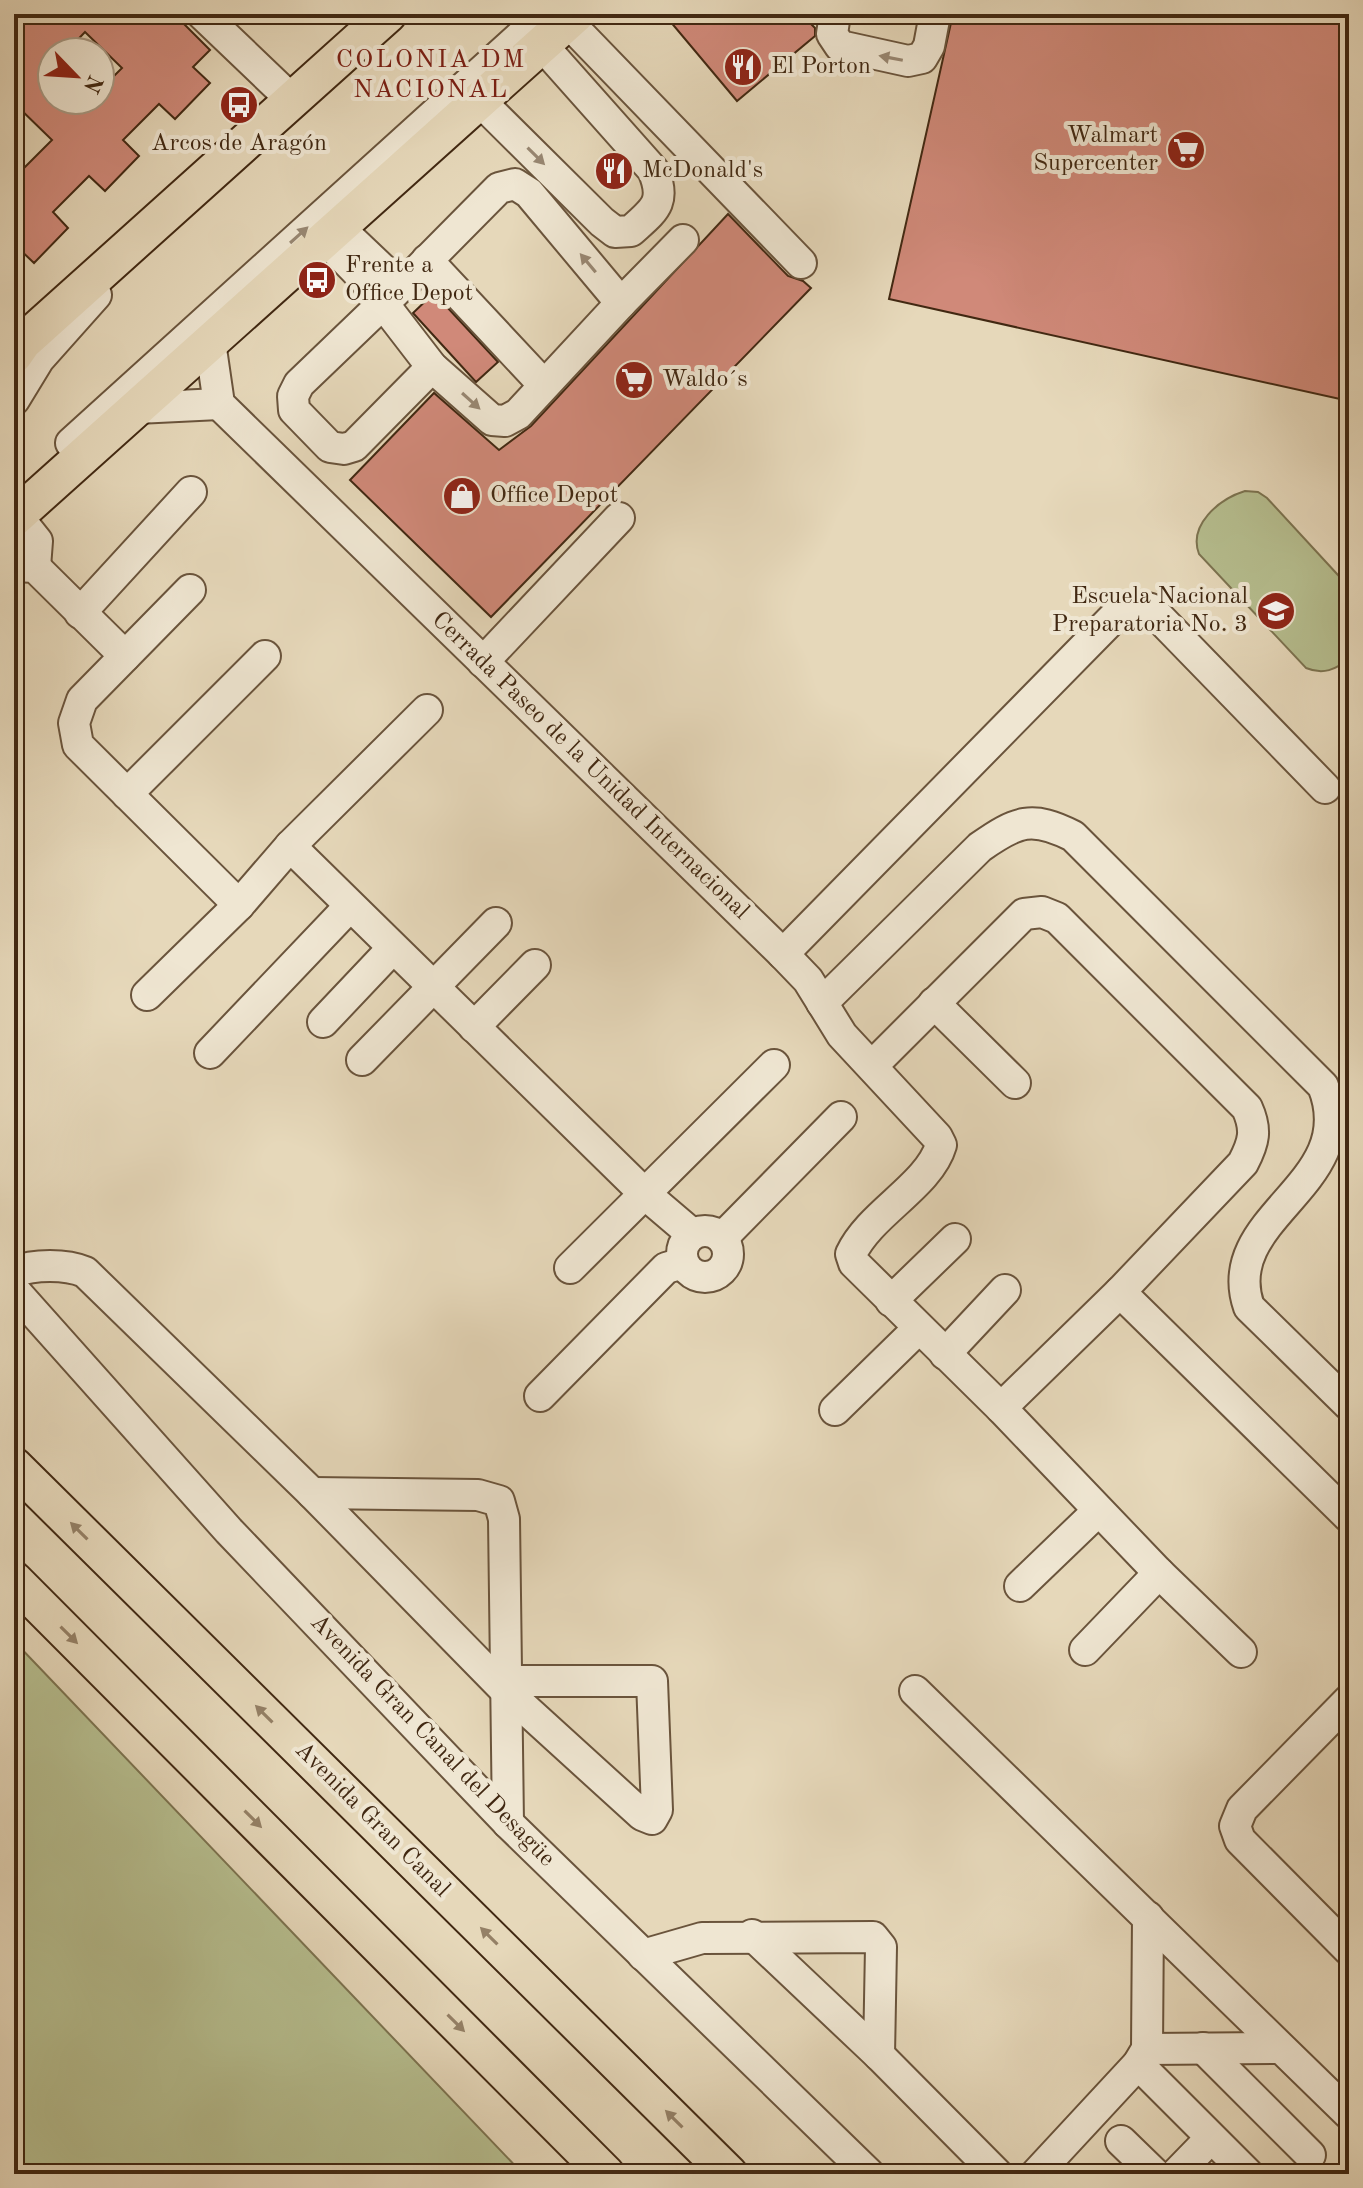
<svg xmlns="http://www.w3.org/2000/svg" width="1363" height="2188" font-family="'Old Standard TT',serif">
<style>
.green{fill:#b6be8f;stroke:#7c7350;stroke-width:2}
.building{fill:#d08979;stroke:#412812;stroke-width:2;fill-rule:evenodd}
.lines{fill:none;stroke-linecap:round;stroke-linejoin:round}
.minor-casing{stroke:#6a543c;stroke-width:34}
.major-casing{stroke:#412812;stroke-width:40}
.minor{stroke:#efe6d2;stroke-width:30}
.major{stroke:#e6d8ba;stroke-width:36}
.oneway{fill:#988772}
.oneway2{fill:#948066}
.labels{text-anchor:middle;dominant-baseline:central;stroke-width:8;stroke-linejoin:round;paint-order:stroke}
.poi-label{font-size:24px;fill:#412812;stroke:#efe6d2;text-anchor:start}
.street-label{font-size:24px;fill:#412812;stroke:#efe6d2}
.neighbourhood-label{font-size:26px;letter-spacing:2px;fill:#7a1f14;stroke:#efe6d2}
</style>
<rect width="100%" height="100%" fill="#e6d8ba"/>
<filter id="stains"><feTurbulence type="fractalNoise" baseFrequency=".0025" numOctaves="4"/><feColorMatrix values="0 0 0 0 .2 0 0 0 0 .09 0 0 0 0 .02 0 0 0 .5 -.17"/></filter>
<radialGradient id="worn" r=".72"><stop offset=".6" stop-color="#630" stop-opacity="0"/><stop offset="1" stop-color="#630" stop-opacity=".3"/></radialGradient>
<!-- green -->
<g class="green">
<path d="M1245 491 1258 492 1267 498 1349 587V658C1336 670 1323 675 1306 668L1199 554C1188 525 1219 499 1245 491Z"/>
<polygon points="14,1641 523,2174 14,2174"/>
</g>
<!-- building -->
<g class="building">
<path d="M14 14H174L210 50 193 67 210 83 175 119 159 104 123 140 139 156 105 191 89 176 53 212 68 228 34 263 14 244V178L52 140 14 103ZM85 32 122 68 100 90V100H52V52H66Z"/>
<polygon points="664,14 801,14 815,28 815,36 737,101"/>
<polygon points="953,14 1349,14 1349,401 889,299"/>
<polygon points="728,214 788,276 803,281 811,288 491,617 350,480 434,393 499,450 531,426"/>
<polygon points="434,293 498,362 476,382 413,313"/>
</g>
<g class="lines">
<defs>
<g id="minor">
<polyline points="202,14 292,100"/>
<polyline points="835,14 832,34 840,46 908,61 922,58 929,46 935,14"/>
<polyline points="567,21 801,263"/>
<path d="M480 101 602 222 615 232 631 231C654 210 667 203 653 170L541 44"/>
<polyline points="326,240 365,280 432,367 492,420 505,421 518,414 621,303 529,193 515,184 499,188 401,287 339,228"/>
<polyline points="427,260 543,384"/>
<polyline points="396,291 299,384 293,396 294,410 330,447 344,449 354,446 432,367"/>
<polyline points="621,303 683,240"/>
<path d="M210 342 219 404 783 954 808 980 842 1035 937 1137 941 1145C929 1186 870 1213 851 1254L854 1263 1001 1408 1159 1573 1241 1652"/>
<polyline points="14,400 39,359 96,295"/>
<polyline points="137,408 219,404"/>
<polyline points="71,443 545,14"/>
<polyline points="17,516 37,541 35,567"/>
<polyline points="14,566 35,567 125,656"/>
<polyline points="190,590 82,700 74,723 78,745 239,905 290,846 645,1194 692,1234"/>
<polyline points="80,613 191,492"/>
<polyline points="483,662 619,518"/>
<polyline points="127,794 265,656"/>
<polyline points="290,846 427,710"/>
<polyline points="783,954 1118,613 1135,605 1151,609 1325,788"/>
<polyline points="147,995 239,905"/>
<path d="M822 1003 980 847C1017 821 1032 815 1073 836L1323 1086C1363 1185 1217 1216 1249 1307L1349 1405"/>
<polyline points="934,1003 1015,1083"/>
<polyline points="323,1022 393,948"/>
<polyline points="474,1027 535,965"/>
<polyline points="210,1053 350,906"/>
<polyline points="362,1060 496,923"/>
<path d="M872 1066 1024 914 1042 912 1057 918 1247 1108C1257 1130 1254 1142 1243 1163L1120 1292 1001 1408"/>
<circle cx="705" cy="1254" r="23"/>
<polyline points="722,1238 841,1117"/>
<polyline points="570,1268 774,1065"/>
<path d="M14 1272C34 1264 66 1264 85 1272L312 1493 508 1693 642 1815 652 1819 657 1810 652 1681H508"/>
<polyline points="14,1290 229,1531 508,1823 869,2174"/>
<polyline points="1120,1292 1349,1517"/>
<polyline points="891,1301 955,1239"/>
<polyline points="945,1354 1005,1290"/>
<polyline points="540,1396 666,1268 683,1263"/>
<polyline points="835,1410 919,1328"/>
<polyline points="312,1493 478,1495 499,1501 504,1519 508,1823"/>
<polyline points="1020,1586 1098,1511"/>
<polyline points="1085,1650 1159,1573"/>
<polyline points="915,1691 1349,2114"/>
<polyline points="1349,1700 1242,1809 1235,1826 1240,1840 1349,1950"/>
<polyline points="752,1935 879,2055 997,2174"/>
<polyline points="643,1955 702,1938 873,1937 881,1947 879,2055"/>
<polyline points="1203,2048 1310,2155"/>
<polyline points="1147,2049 1148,1917"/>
<polyline points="1138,2064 1248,2174"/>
<polyline points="1121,2141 1155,2174"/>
<polyline points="1036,2174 1138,2064 1147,2049 1280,2048"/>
<polyline points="1176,2174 1211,2138"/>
</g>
<g id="major">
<polyline points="14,355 23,342 388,14"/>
<polyline points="14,518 576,14"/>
<polyline points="14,1466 729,2174"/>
<polyline points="14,1580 606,2174"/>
</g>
</defs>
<!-- minor casing -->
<use href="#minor" class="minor-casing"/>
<!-- major casing -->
<use href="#major" class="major-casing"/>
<!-- minor -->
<use href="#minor" class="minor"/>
<!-- major -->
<use href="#major" class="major"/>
</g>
<!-- one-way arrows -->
<defs><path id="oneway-solid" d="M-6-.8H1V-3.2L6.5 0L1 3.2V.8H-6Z" transform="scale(2)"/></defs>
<g class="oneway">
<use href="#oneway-solid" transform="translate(891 58) rotate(-169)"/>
<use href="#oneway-solid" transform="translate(536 156) rotate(45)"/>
<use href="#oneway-solid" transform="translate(299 235) rotate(-42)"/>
<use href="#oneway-solid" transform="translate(588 263) rotate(-130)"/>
<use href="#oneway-solid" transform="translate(471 401) rotate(42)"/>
</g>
<g class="oneway2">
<use href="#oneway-solid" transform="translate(79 1531) rotate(-135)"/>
<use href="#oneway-solid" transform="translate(69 1635) rotate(45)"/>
<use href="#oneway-solid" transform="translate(264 1714) rotate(-135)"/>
<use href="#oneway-solid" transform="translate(253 1819) rotate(45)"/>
<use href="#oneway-solid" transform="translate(489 1936) rotate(-135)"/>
<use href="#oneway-solid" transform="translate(456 2023) rotate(45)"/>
<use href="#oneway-solid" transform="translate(674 2119) rotate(-135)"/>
</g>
<!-- icons -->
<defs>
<symbol id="restaurant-disc" viewBox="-11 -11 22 22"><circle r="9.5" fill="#8f2418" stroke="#efe6d2"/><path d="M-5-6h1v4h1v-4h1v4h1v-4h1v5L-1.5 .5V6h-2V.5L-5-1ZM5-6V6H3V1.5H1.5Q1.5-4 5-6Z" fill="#fff"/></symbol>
<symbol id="bus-disc" viewBox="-11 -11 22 22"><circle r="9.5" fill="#8f2418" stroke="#efe6d2"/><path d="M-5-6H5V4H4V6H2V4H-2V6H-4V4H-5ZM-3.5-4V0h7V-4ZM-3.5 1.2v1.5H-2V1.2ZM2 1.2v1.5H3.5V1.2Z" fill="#fff"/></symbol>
<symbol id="supermarket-disc" viewBox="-11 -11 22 22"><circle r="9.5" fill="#8f2418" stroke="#efe6d2"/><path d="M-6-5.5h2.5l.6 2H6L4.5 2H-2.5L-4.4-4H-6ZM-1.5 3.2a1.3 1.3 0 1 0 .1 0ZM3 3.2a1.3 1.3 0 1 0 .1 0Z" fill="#fff"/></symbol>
<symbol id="shop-disc" viewBox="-11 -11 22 22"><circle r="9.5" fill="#8f2418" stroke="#efe6d2"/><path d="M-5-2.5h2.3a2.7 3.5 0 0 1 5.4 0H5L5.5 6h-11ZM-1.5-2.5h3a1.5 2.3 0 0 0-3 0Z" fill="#fff"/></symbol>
<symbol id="school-disc" viewBox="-11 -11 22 22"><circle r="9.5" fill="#8f2418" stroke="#efe6d2"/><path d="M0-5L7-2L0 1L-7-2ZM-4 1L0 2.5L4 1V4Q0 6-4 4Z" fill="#fff"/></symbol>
</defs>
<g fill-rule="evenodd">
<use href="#restaurant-disc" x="721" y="45" width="44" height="44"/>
<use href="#bus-disc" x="217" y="83" width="44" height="44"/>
<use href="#supermarket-disc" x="1164" y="128" width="44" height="44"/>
<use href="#restaurant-disc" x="592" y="149" width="44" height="44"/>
<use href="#bus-disc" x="295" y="258" width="44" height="44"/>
<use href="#supermarket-disc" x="612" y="358" width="44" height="44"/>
<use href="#shop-disc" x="440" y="474" width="44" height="44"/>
<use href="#school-disc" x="1254" y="589" width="44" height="44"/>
</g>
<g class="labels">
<!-- poi labels -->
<g class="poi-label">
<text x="771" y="67">El Porton</text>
<text x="1158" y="136" text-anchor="end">Walmart<tspan x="1158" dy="28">Supercenter</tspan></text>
<text x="239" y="144" text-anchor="middle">Arcos de Aragón</text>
<text x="642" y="171">McDonald's</text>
<text x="345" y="266">Frente a<tspan x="345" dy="28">Office Depot</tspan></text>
<text x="662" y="380">Waldo´s</text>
<text x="490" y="496">Office Depot</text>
<text x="1248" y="597" text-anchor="end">Escuela Nacional<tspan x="1248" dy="28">Preparatoria No. 3</tspan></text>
</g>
<!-- street labels -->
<g class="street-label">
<text transform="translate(590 766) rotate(44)">Cerrada Paseo de la Unidad Internacional</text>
<text transform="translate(432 1741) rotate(46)">Avenida Gran Canal del Desagüe</text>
<text transform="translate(372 1820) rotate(45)">Avenida Gran Canal</text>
</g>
<!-- neighbourhood labels -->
<g class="neighbourhood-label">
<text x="431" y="60">COLONIA DM<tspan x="431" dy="30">NACIONAL</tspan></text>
</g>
</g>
<!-- margin -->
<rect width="1363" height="2188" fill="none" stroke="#e6d8ba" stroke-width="48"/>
<rect x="16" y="16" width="1331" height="2156" fill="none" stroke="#412812" stroke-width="4"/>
<rect x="24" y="24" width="1315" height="2140" fill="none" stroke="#412812" stroke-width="2"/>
<!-- north arrow -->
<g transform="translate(76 76) rotate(115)"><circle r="38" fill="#efe6d2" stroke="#a99a85" stroke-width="2"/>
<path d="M0-6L14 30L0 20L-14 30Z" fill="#8f2418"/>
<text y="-12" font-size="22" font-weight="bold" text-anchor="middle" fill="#412812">N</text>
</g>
<rect width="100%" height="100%" filter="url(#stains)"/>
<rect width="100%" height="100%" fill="url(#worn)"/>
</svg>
